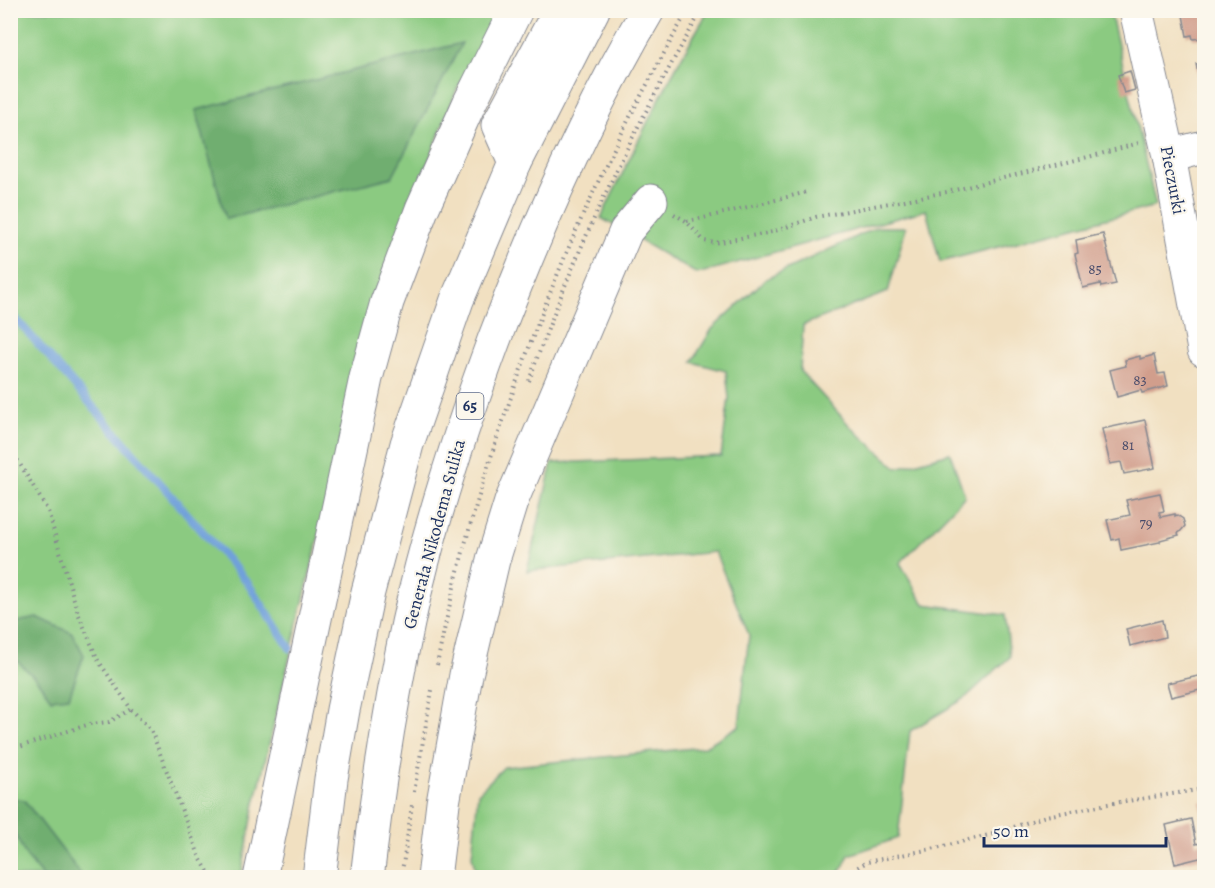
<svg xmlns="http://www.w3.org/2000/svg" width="1215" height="888" font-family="Alegreya,serif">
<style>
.green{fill:#8bca81;stroke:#537c70;stroke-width:1.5}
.forest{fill:#70ae6f;stroke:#466e66;stroke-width:1.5}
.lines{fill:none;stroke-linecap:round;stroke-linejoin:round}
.stream{stroke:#70a0da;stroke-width:8}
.building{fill:#d19e8c}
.minor-casing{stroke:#868890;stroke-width:35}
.highway-casing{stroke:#868890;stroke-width:35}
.path{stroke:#868890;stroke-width:4;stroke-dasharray:1.5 4.5;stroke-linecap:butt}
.minor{stroke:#fff;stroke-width:33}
.highway{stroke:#fff;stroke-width:33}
.labels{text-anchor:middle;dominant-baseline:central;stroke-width:4.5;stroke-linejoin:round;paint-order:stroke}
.number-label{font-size:15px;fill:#484b6a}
.shield{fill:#fbf7ec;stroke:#5e6b89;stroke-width:1.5}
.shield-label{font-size:16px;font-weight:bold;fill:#1b2f5e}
.street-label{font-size:18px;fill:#1b2f5e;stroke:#fbf7ec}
</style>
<rect width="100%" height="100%" fill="#fbf7ec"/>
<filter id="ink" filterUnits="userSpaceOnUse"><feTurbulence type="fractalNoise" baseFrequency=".0167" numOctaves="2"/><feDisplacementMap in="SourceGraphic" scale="12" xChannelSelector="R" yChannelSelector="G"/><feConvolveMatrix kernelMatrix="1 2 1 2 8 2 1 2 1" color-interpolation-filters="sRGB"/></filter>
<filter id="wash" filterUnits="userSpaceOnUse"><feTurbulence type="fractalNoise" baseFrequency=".008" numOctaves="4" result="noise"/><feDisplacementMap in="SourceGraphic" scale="24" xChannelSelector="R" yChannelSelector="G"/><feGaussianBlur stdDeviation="1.35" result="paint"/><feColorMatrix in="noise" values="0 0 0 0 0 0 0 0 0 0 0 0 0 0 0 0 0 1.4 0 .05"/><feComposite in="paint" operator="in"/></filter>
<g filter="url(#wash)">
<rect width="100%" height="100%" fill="#f1e0c1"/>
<!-- green -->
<g class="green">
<path d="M709 10 1110 11 1156 206 940 262 926 210 697 274 601 218C635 147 668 77 709 10Z"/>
<polygon points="10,11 501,11 457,89 385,272 348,416 291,652 254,808 241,877 11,877"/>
<polygon points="877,227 906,227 888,292 803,325 800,371 850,426 897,468 950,453 965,496 900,563 924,604 1005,615 1010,657 964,699 910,731 898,838 849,855 838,877 477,877 472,856 478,793 504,767 704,747 739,726 749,635 715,552 527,571 552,463 721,456 729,398 726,371 692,362 712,329 766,279"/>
</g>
<!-- forest -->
<g class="forest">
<polygon points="462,43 392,177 226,219 196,110"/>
<polygon points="37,617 72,633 84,655 69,697 51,699 37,680 11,655 11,622"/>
<polygon points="11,798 24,800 83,877 43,877 26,856 11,826"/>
</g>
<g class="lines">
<!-- stream -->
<polyline class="stream" points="10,312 247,582 290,648"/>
</g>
<g id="blocks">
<!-- building -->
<g class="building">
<polygon points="1182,10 1204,10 1204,32 1202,33 1203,38 1193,39 1192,35 1187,36"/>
<polygon points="1204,63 1204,99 1203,99 1196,64"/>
<polygon points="1130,71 1135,90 1124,93 1118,75"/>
<polygon points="1103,234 1116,284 1101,287 1100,284 1083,288 1075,254 1078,253 1076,240"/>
<polygon points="1154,355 1158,374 1165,373 1168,386 1142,393 1141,390 1117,397 1110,370 1126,366 1125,360 1140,356 1140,359"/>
<polygon points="1145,420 1155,468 1124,474 1121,462 1110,464 1102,429"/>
<polygon points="1160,493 1164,511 1159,512 1161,517 1175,514 1175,516 1177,515 1183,519 1185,526 1180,532 1178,533 1179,535 1160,540 1160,542 1121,550 1119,538 1112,540 1107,520 1130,515 1126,500"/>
<polygon points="1162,620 1165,637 1130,646 1126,629"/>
<polygon points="1203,675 1204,689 1171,697 1167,683"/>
<polygon points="1204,801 1204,818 1200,802"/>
<polygon points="1191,819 1196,844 1204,842 1204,857 1175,864 1166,825"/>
</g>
</g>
</g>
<g filter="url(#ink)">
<use href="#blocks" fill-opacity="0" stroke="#868890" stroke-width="1.5"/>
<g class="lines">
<defs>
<g id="minor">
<polyline points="1136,10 1169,156 1204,350"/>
<polyline points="1169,156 1204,147"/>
<polyline points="515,163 498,125 560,10"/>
<polyline points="260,878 366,378 387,302 422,209 469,104 516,10"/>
<polyline points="434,878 443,803 466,675 493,560 511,502 626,231 651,201"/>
</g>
<g id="highway">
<polyline points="319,878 331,779 343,710 368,592 407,444 457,300 515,163 593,10"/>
<path d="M367 878C377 792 390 707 408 623 429 526 460 432 494 340 537 227 586 115 648 10"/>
</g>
</defs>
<!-- minor casing -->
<use href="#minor" class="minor-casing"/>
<!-- highway casing -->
<use href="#highway" class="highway-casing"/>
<!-- path -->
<g class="path">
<polyline points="674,214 686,221 704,241 715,243 772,232 816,217 947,192 1100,154 1139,143"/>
<polyline points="687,221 708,217 807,192"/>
<path d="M529 381C574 252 633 128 702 10"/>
<polyline points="10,451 14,454 48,511 78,613 98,660 131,709 151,730 200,858 212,878"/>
<path d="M437 665C455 571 482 479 514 389 550 286 593 186 644 90 659 63 673 36 688 10"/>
<polyline points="10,750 90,724 109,722 131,709"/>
<polyline points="414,792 432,690"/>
<polyline points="401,878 412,805"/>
<polyline points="854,878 856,868 867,862 936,848 993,834 1046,816 1108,804 1204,789"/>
</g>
<!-- minor -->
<use href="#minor" class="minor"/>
<!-- highway -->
<use href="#highway" class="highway"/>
</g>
</g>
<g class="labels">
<!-- number labels -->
<g class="number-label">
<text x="1095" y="269">85</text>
<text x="1140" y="380">83</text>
<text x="1128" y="445">81</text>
<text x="1146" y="523">79</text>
</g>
<!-- shield labels -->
<rect class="shield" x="456.5" y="393" width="27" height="26" rx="4.5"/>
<g class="shield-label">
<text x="470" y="406">65</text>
</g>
<!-- street labels -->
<g class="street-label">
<text transform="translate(1173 180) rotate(79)">Pieczurki</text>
<text transform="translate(434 534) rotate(-75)">Generała Nikodema Sulika</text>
</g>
</g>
<!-- margin -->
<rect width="1215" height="888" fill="none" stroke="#fbf7ec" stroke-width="36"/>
<!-- scale -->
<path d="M984 837v9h182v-9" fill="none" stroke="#1b2f5e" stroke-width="3"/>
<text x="993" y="837" font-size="18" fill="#1b2f5e" stroke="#fbf7ec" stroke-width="4.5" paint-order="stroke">50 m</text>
</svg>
